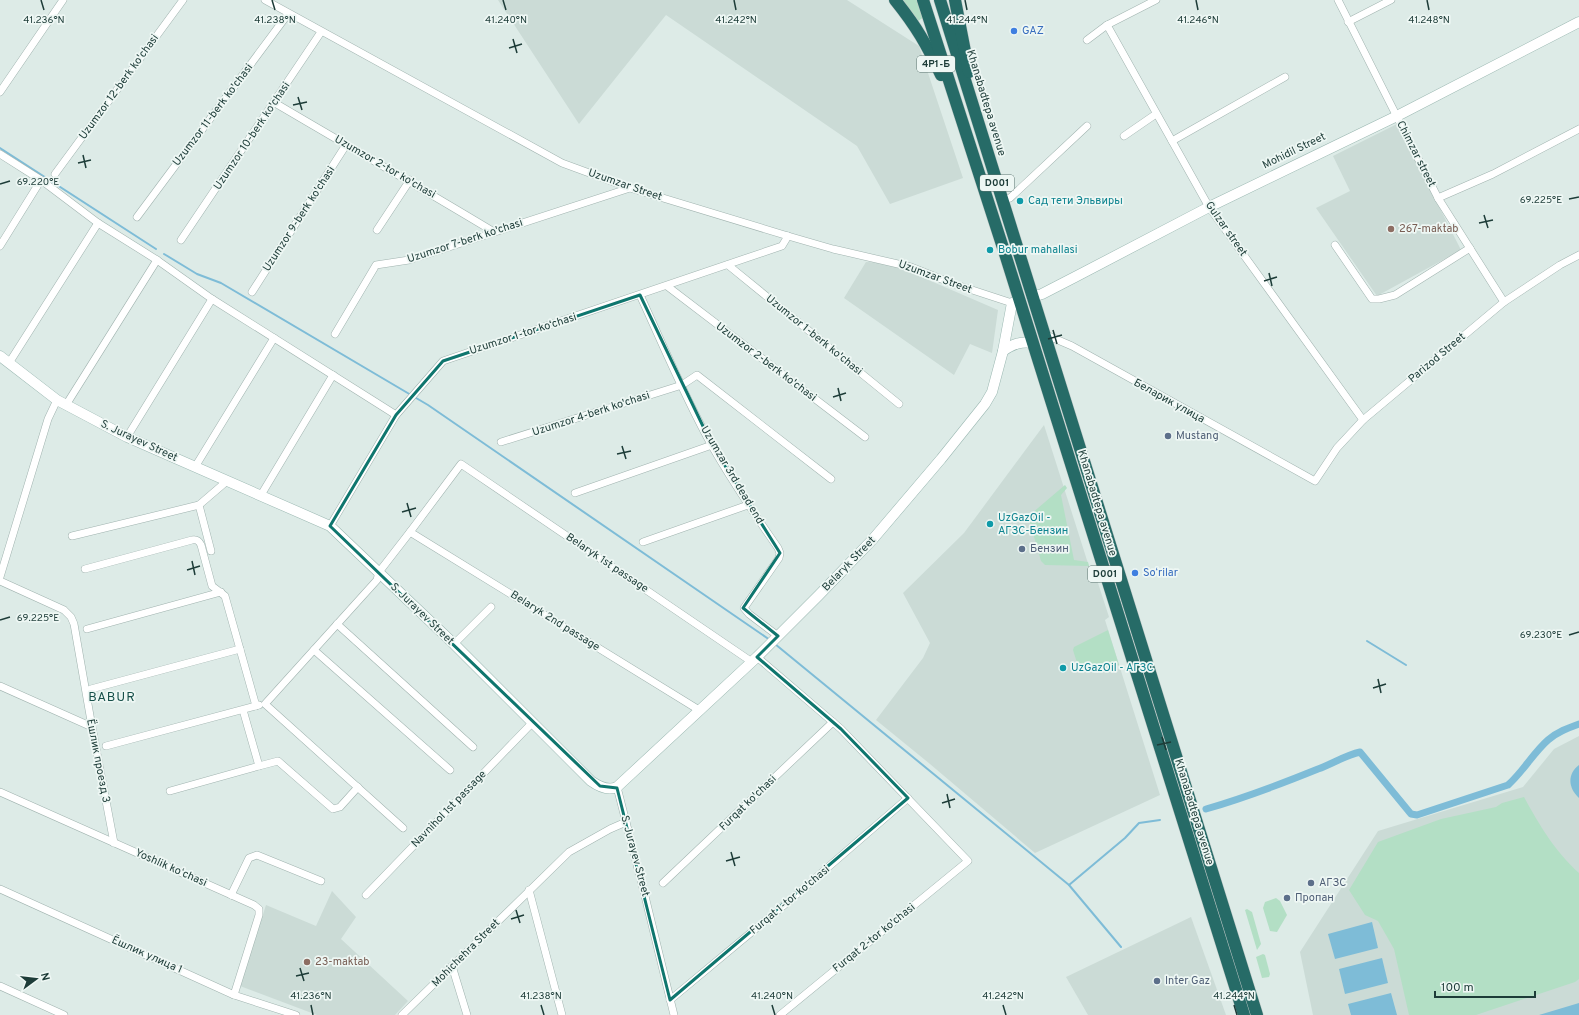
<svg xmlns="http://www.w3.org/2000/svg" width="1579" height="1015" font-family="Overpass,sans-serif">
<style>
.built{fill:#cbdbd6}
.green{fill:#b3dfc5}
.water{fill:#7ebcd7}
.lines{fill:none;stroke-linecap:round;stroke-linejoin:round}
.stream{stroke:#7ebcd7;stroke-width:2}
.canal{stroke:#7ebcd7;stroke-width:7}
.street-casing{stroke:#a0b3af;stroke-width:8}
.secondary-casing{stroke:#9bb8b2;stroke-width:11}
.highway-casing{stroke:#c0c8c7;stroke-width:13}
.street{stroke:#fff;stroke-width:7}
.secondary{stroke:#fff;stroke-width:10}
.highway{stroke:#266b67;stroke-width:12}
.marked{fill:none;stroke:#0f766e;stroke-width:3;stroke-linejoin:round}
.ticks{fill:none;stroke:#1d3c38;stroke-width:1.5}
.shop-dot{fill:#3f7fe0;stroke:#eef7f4;stroke-width:1.5}
.culture-dot{fill:#0f9aa8;stroke:#eef7f4;stroke-width:1.5}
.education-dot{fill:#8d6e63;stroke:#eef7f4;stroke-width:1.5}
.service-dot{fill:#5c6f8a;stroke:#eef7f4;stroke-width:1.5}
.labels{text-anchor:middle;dominant-baseline:central;stroke-width:3.5;stroke-linejoin:round;paint-order:stroke}
.shield{fill:#eef7f4;stroke:#5c7470;stroke-width:1}
.shield-label{font-size:10px;font-weight:bold;fill:#1d3c38}
.shop-label{font-size:11px;fill:#366cbe;stroke:#eef7f4;text-anchor:start}
.street-label{font-size:11px;fill:#1d3c38;stroke:#eef7f4}
.culture-label{font-size:11px;fill:#0d838f;stroke:#eef7f4;text-anchor:start}
.education-label{font-size:11px;fill:#785e54;stroke:#eef7f4;text-anchor:start}
.service-label{font-size:11px;fill:#4e5e75;stroke:#eef7f4;text-anchor:start}
.quarter-label{font-size:13px;letter-spacing:1px;fill:#17504a;stroke:#eef7f4}
.ticks-label{font-size:10px;text-anchor:middle;fill:#1d3c38;stroke:#eef7f4;stroke-width:3.5;stroke-linejoin:round;paint-order:stroke}
</style>
<rect width="100%" height="100%" fill="#ddebe7"/>
<!-- built -->
<g class="built">
<polygon points="498,0 847,0 919,46 963,178 890,204 857,146 666,15 579,124"/>
<polygon points="1397,124 1461,250 1377,296 1316,208 1350,191 1333,156"/>
<polygon points="866,262 889,263 998,310 992,353 970,344 954,375 844,298"/>
<polygon points="1044,425 1092,576 1097,580 1109,617 1105,620 1160,795 1035,853 930,764 876,720 923,658 930,643 903,593 964,533"/>
<polygon points="1579,736 1579,1015 1313,1015 1300,952 1378,831 1523,787 1554,749"/>
<polygon points="332,891 356,917 341,939 408,1001 395,1015 317,1015 240,986 266,905 316,926"/>
<polygon points="1191,917 1226,1015 1088,1015 1066,977"/>
</g>
<!-- green -->
<g class="green">
<polygon points="902,0 918,0 924,17 918,21"/>
<polygon points="1065,485 1067,488 1061,495 1074,560 1088,562 1089,566 1045,565 1041,561 1029,519 1031,514"/>
<polygon points="1108,630 1119,665 1082,670 1079,669 1073,650 1074,647"/>
<path d="M1524 797C1540 826 1554 850 1579 873V979L1575 982 1476 1015H1409L1394 949 1378 921 1365 915 1349 890 1378 842 1441 819 1496 807 1502 803Z"/>
<polygon points="1276,898 1280,901 1287,915 1277,932 1270,931 1263,908 1265,902"/>
<polygon points="1247,909 1252,912 1261,944 1257,950 1245,910"/>
<polygon points="1263,954 1265,955 1270,974 1269,977 1262,978 1256,957"/>
</g>
<!-- water -->
<g class="water">
<path d="M1579 765V798C1568 788 1567 774 1579 765Z"/>
<polygon points="1372,922 1378,948 1335,959 1328,934"/>
<polygon points="1382,958 1388,983 1345,994 1339,969"/>
<polygon points="1391,993 1397,1015 1351,1015 1348,1004"/>
<polygon points="1579,1003 1579,1015 1539,1015"/>
</g>
<g class="lines">
<!-- stream -->
<g class="stream">
<polyline points="0,148 156,249"/>
<polyline points="164,254 197,274 221,283 428,405 770,640"/>
<polyline points="1367,641 1406,665"/>
<polyline points="775,644 1069,885 1121,947"/>
<polyline points="1069,885 1125,838 1139,823 1160,820"/>
</g>
<!-- canal -->
<path class="canal" d="M1206 809C1244 798 1281 784 1318 769 1332 764 1346 755 1360 752L1411 814 1417 815 1508 785C1523 772 1533 753 1548 740 1557 732 1568 728 1579 724"/>
<defs>
<g id="street">
<polyline points="265,0 562,163 630,188 788,236 833,249 911,267 954,284 1012,303"/>
<polyline points="1338,0 1438,198 1504,302"/>
<polyline points="1348,22 1391,0"/>
<polyline points="1107,25 1209,207 1363,420"/>
<polyline points="1087,40 1107,25 1156,0"/>
<polyline points="0,92 63,0"/>
<path d="M275 103C348 146 421 188 494 232"/>
<polyline points="1124,136 1156,114"/>
<polyline points="1172,141 1285,77"/>
<polyline points="0,154 41,180 98,223 157,260 212,299 396,415"/>
<polyline points="55,174 183,0"/>
<polyline points="1438,198 1493,174 1579,129"/>
<polyline points="1002,200 1010,198 1087,126"/>
<polyline points="137,217 288,14"/>
<polyline points="377,230 410,180"/>
<polyline points="181,240 321,32"/>
<polyline points="1335,245 1372,299 1379,299 1395,295 1470,248"/>
<polyline points="0,246 41,180"/>
<polyline points="728,265 899,404"/>
<polyline points="667,286 865,437"/>
<polyline points="252,292 346,145"/>
<path d="M640 295C663 345 685 398 712 446 732 481 755 515 778 548L780 553 779 558 744 608 749 614 778 636"/>
<polyline points="335,334 376,265 409,260 630,188"/>
<polyline points="1044,334 1072,346 1315,481 1337,448 1363,420 1504,302 1560,265 1579,255"/>
<polyline points="9,363 98,223"/>
<polyline points="66,405 157,260"/>
<polyline points="127,437 212,299"/>
<polyline points="501,442 682,385 697,375 831,479"/>
<polyline points="195,467 274,338"/>
<polyline points="575,493 712,445"/>
<polyline points="261,495 333,375"/>
<polyline points="199,505 211,551"/>
<polyline points="330,526 396,415 443,361 782,246 788,236"/>
<polyline points="410,532 699,710"/>
<polyline points="72,536 199,505 227,481"/>
<polyline points="643,542 748,505"/>
<path d="M85 569 192 540C197 539 199 541 201 545L212 586 225 596 256 706"/>
<polyline points="0,577 48,419 57,400"/>
<polyline points="0,581 64,610 71,617 74,624 92,727 114,843"/>
<polyline points="337,624 473,747"/>
<polyline points="87,629 221,592"/>
<polyline points="454,644 491,607"/>
<polyline points="314,650 450,770"/>
<polyline points="757,657 841,729 968,861 780,1015"/>
<polyline points="0,686 92,727"/>
<polyline points="91,689 240,649"/>
<polyline points="106,746 259,705"/>
<polyline points="259,766 278,761 333,809 340,807 358,787"/>
<polyline points="617,787 645,896 674,1015"/>
<polyline points="170,791 259,766 243,710"/>
<polyline points="0,792 254,905 259,909 259,915 234,995"/>
<polyline points="403,828 265,704 377,580 379,572 410,532 461,464 752,662"/>
<polyline points="663,883 833,722"/>
<polyline points="0,889 234,995 296,1015"/>
<polyline points="529,890 562,1015"/>
<polyline points="231,895 249,858 257,855 321,881"/>
<polyline points="366,895 533,722"/>
<polyline points="452,966 467,1015"/>
<polyline points="0,986 64,1015"/>
<polyline points="670,1000 789,901 908,798"/>
<polyline points="402,1015 569,852 610,829 626,822"/>
</g>
<g id="secondary">
<polyline points="1032,297 1042,294 1075,277 1209,207 1397,116 1579,22"/>
<path d="M1003 351C1013 344 1021 341 1033 343"/>
<path d="M0 356 57 400 127 437 330 526 454 644 591 781C598 786 608 791 617 787L757 657 819 595 873 539 941 459 985 404 992 392 1003 351 1012 303 1019 301"/>
</g>
<g id="highway">
<path d="M895 0C916 26 927 45 941 75"/>
<polyline points="923,0 1006,257 1244,1015"/>
<polyline points="940,0 1257,1015"/>
<polyline points="955,0 969,72"/>
</g>
</defs>
<!-- street casing -->
<use href="#street" class="street-casing"/>
<!-- secondary casing -->
<use href="#secondary" class="secondary-casing"/>
<!-- highway casing -->
<use href="#highway" class="highway-casing"/>
<!-- street -->
<use href="#street" class="street"/>
<!-- secondary -->
<use href="#secondary" class="secondary"/>
<!-- highway -->
<use href="#highway" class="highway"/>
</g>
<!-- marked area -->
<path class="marked" d="M640 295 712 445 780 553 743 608 778 636 757 657 841 729 908 798 670 1000 617 788 600 786 330 526 396 415 443 361Z"/>
<!-- ticks -->
<path class="ticks" d="M41 0 44 10M272 0 275 10M503 0 506 10M734 0 736 10M965 0 967 10M1196 0 1198 10M1427 0 1429 10M513 39 517 53M509 48 522 44M298 97 302 110M293 105 307 102M83 155 86 168M78 163 91 160M0 184 10 181M1569 199 1579 197M1484 215 1488 228M1479 223 1493 220M1269 273 1272 286M1264 281 1277 277M1053 330 1057 344M1048 339 1062 335M838 388 841 401M833 397 846 393M622 446 626 459M617 454 631 451M407 503 411 517M402 512 416 508M192 561 195 575M187 570 200 566M0 620 10 617M1569 635 1579 632M1378 679 1381 693M1373 688 1386 684M1162 737 1166 750M1157 745 1171 742M947 794 950 808M942 803 955 799M731 852 735 866M726 861 740 857M516 910 520 923M511 919 524 915M300 968 304 981M296 976 309 973M311 1005 313 1015M541 1005 544 1015M772 1005 775 1015M1003 1005 1006 1015M1234 1005 1237 1015"/>
<!-- markers -->
<g class="shop-dot">
<circle cx="1014" cy="31" r="4"/>
<circle cx="1135" cy="573" r="4"/>
</g>
<g class="culture-dot">
<circle cx="1020" cy="201" r="4"/>
<circle cx="990" cy="250" r="4"/>
<circle cx="990" cy="524" r="4"/>
<circle cx="1063" cy="668" r="4"/>
</g>
<g class="education-dot">
<circle cx="1391" cy="229" r="4"/>
<circle cx="307" cy="962" r="4"/>
</g>
<g class="service-dot">
<circle cx="1168" cy="436" r="4"/>
<circle cx="1022" cy="549" r="4"/>
<circle cx="1311" cy="883" r="4"/>
<circle cx="1287" cy="898" r="4"/>
<circle cx="1157" cy="981" r="4"/>
</g>
<g class="labels">
<!-- shield labels -->
<g class="shield">
<rect x="917" y="56" width="38" height="16" rx="3"/>
<rect x="980" y="175" width="34" height="16" rx="3"/>
<rect x="1088" y="566" width="34" height="16" rx="3"/>
</g>
<g class="shield-label">
<text x="936" y="64">4Р1-Б</text>
<text x="997" y="183">D001</text>
<text x="1105" y="574">D001</text>
</g>
<!-- shop labels -->
<g class="shop-label">
<text x="1022" y="31">GAZ</text>
<text x="1143" y="573">Soʻrilar</text>
</g>
<!-- street labels -->
<g class="street-label">
<text transform="translate(119 87) rotate(-54)">Uzumzor 12-berk ko'chasi</text>
<text transform="translate(986 103) rotate(73)">Khanabadtepa avenue</text>
<text transform="translate(213 115) rotate(-53)">Uzumzor 11-berk ko'chasi</text>
<text transform="translate(252 136) rotate(-56)">Uzumzor 10-berk ko'chasi</text>
<text transform="translate(1294 151) rotate(-26)">Mohidil Street</text>
<text transform="translate(1416 154) rotate(63)">Chimzar street</text>
<text transform="translate(385 167) rotate(30)">Uzumzor 2-tor ko'chasi</text>
<text transform="translate(625 185) rotate(19)">Uzumzar Street</text>
<text transform="translate(299 219) rotate(-57)">Uzumzor 9-berk ko'chasi</text>
<text transform="translate(1226 229) rotate(55)">Gulzar street</text>
<text transform="translate(465 241) rotate(-18)">Uzumzor 7-berk ko'chasi</text>
<text transform="translate(935 277) rotate(20)">Uzumzar Street</text>
<text transform="translate(523 334) rotate(-18)">Uzumzor 1-tor ko‘chasi</text>
<text transform="translate(814 335) rotate(39)">Uzumzor 1-berk ko'chasi</text>
<text transform="translate(1437 358) rotate(-40)">Parizod Street</text>
<text transform="translate(766 362) rotate(37)">Uzumzor 2-berk ko'chasi</text>
<text transform="translate(1169 401) rotate(29)">Беларик улица</text>
<text transform="translate(591 414) rotate(-18)">Uzumzor 4-berk ko'chasi</text>
<text transform="translate(139 441) rotate(25)">S. Jurayev Street</text>
<text transform="translate(732 475) rotate(59)">Uzumzar 3rd dead end</text>
<text transform="translate(1097 503) rotate(73)">Khanabadtepa avenue</text>
<text transform="translate(607 563) rotate(34)">Belaryk 1st passage</text>
<text transform="translate(849 564) rotate(-46)">Belaryk Street</text>
<text transform="translate(422 614) rotate(44)">S. Jurayev Street</text>
<text transform="translate(555 621) rotate(32)">Belaryk 2nd passage</text>
<text transform="translate(98 761) rotate(79)">Ёшлик проезд 3</text>
<text transform="translate(748 803) rotate(-44)">Furqat ko'chasi</text>
<text transform="translate(449 809) rotate(-46)">Navnihol 1st passage</text>
<text transform="translate(1194 812) rotate(73)">Khanabadtepa avenue</text>
<text transform="translate(635 856) rotate(75)">S. Jurayev Street</text>
<text transform="translate(171 868) rotate(24)">Yoshlik koʻchasi</text>
<text transform="translate(790 900) rotate(-40)">Furqat 1-tor ko'chasi</text>
<text transform="translate(874 938) rotate(-39)">Furqat 2-tor ko'chasi</text>
<text transform="translate(466 953) rotate(-45)">Mohichehra Street</text>
<text transform="translate(147 955) rotate(24)">Ёшлик улица 1</text>
</g>
<!-- culture labels -->
<g class="culture-label">
<text x="1028" y="201">Сад тети Эльвиры</text>
<text x="998" y="250">Bobur mahallasi</text>
<text x="998" y="518">UzGazOil -<tspan x="998" dy="13">АГЗС-Бензин</tspan></text>
<text x="1071" y="668">UzGazOil - АГЗС</text>
</g>
<!-- education labels -->
<g class="education-label">
<text x="1399" y="229">267-maktab</text>
<text x="315" y="962">23-maktab</text>
</g>
<!-- service labels -->
<g class="service-label">
<text x="1176" y="436">Mustang</text>
<text x="1030" y="549">Бензин</text>
<text x="1319" y="883">АГЗС</text>
<text x="1295" y="898">Пропан</text>
<text x="1165" y="981">Inter Gaz</text>
</g>
<!-- quarter labels -->
<g class="quarter-label">
<text x="112" y="698">BABUR</text>
</g>
</g>
<g class="ticks-label">
<text x="44" y="23">41.236°N</text>
<text x="275" y="23">41.238°N</text>
<text x="506" y="23">41.240°N</text>
<text x="736" y="23">41.242°N</text>
<text x="967" y="23">41.244°N</text>
<text x="1198" y="23">41.246°N</text>
<text x="1429" y="23">41.248°N</text>
<text x="38" y="185">69.220°E</text>
<text x="1541" y="203">69.225°E</text>
<text x="38" y="621">69.225°E</text>
<text x="1541" y="638">69.230°E</text>
<text x="311" y="999">41.236°N</text>
<text x="541" y="999">41.238°N</text>
<text x="772" y="999">41.240°N</text>
<text x="1003" y="999">41.242°N</text>
<text x="1234" y="999">41.244°N</text>
</g>
<!-- north arrow -->
<g transform="translate(36 979) rotate(75)" stroke="#eef7f4" stroke-width="3" paint-order="stroke">
<path d="M0-3L7 15L0 10L-7 15Z" fill="#1d3c38"/>
<text y="-6" font-size="11" font-weight="bold" text-anchor="middle" fill="#1d3c38">N</text>
</g>
<!-- scale -->
<path d="M1435 991v6h100v-6" fill="none" stroke="#1d3c38" stroke-width="2"/>
<text x="1441" y="991" font-size="12" fill="#1d3c38" stroke="#eef7f4" stroke-width="3" paint-order="stroke">100 m</text>
</svg>
